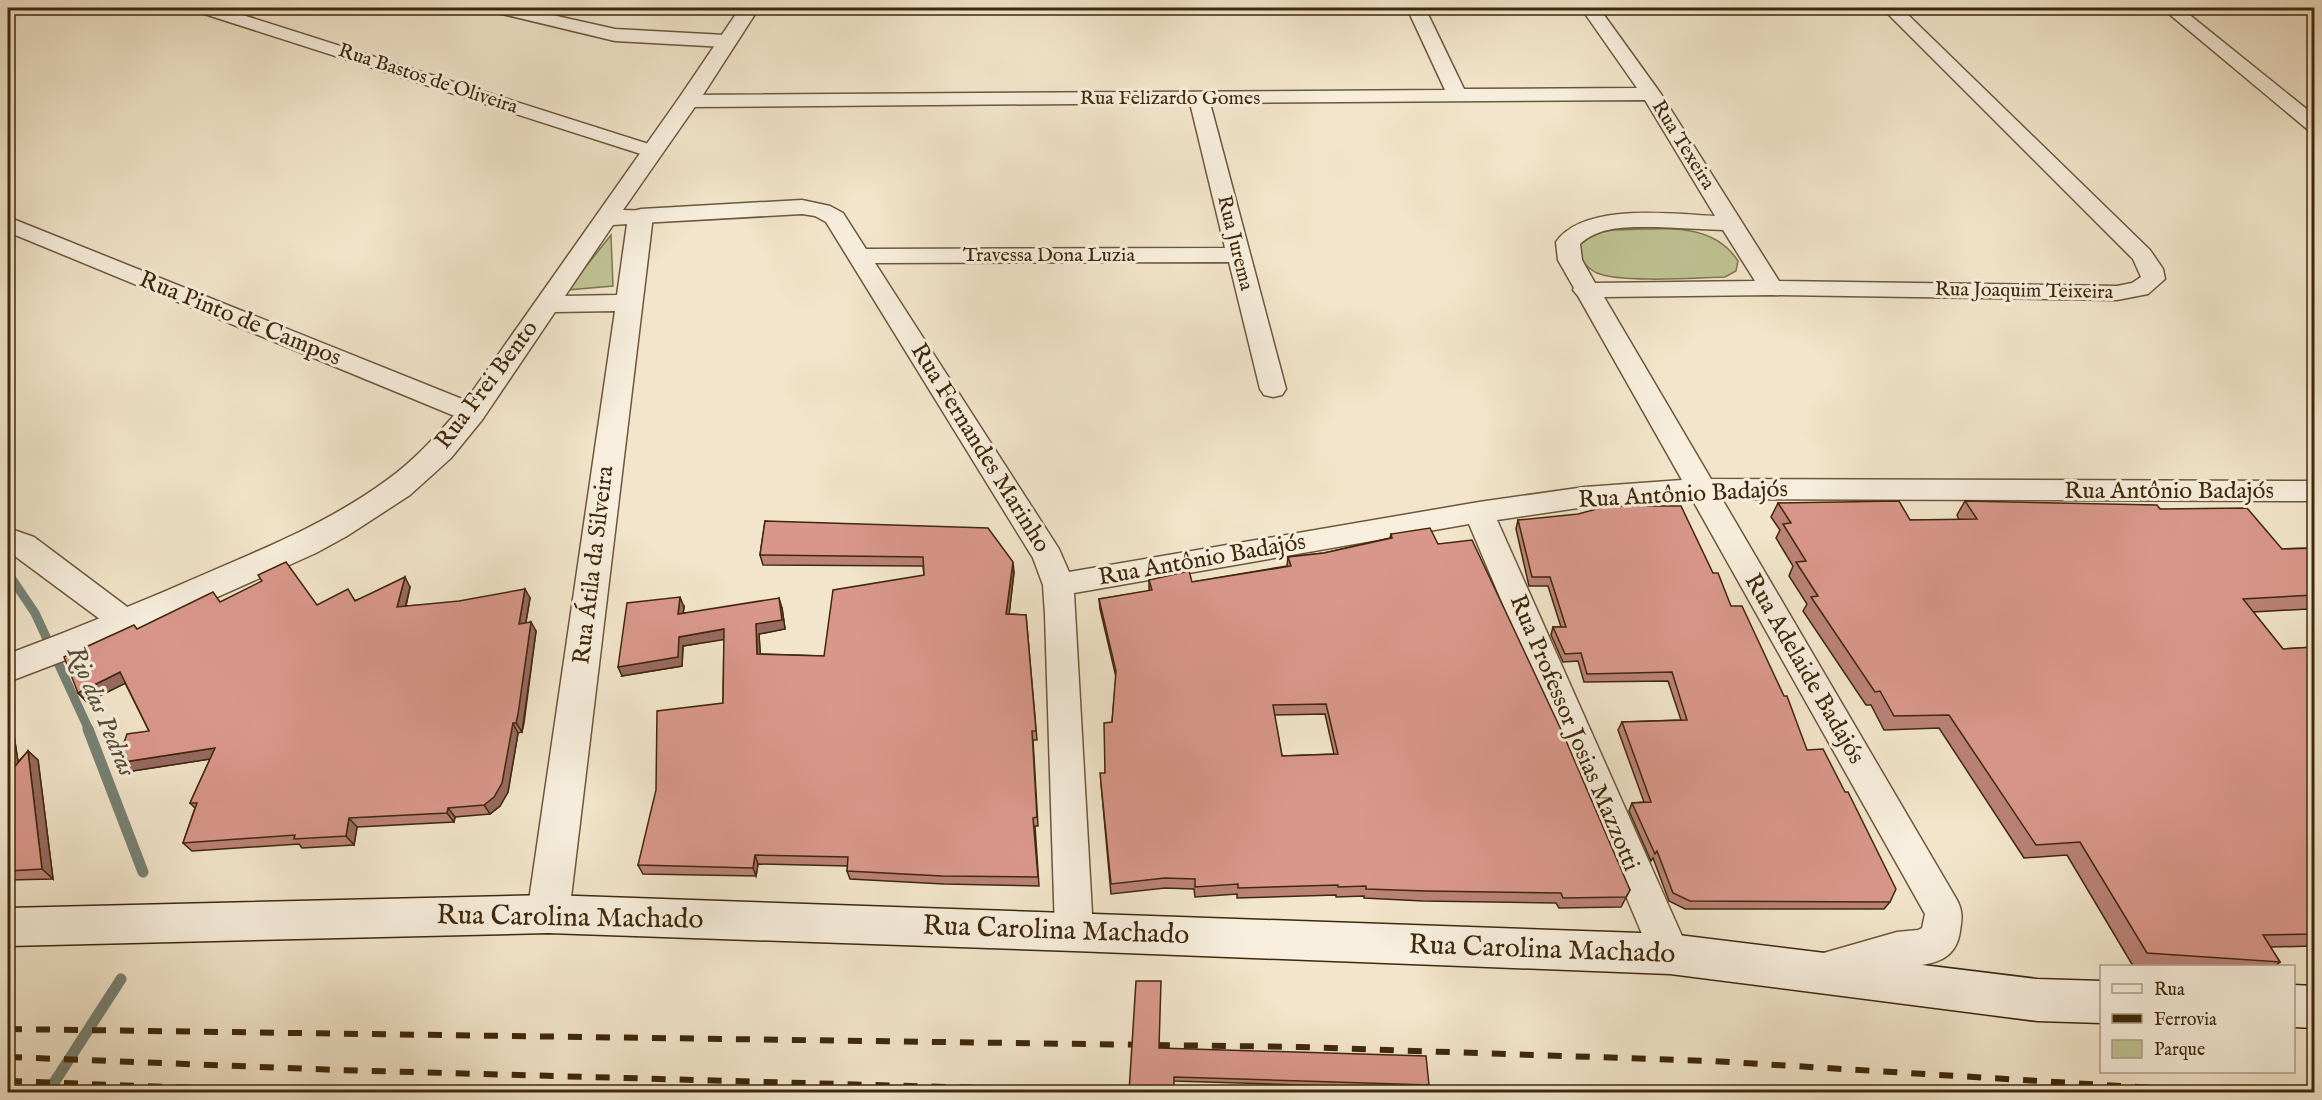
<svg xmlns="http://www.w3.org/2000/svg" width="2322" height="1100" font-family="'IM FELL English',serif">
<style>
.green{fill:#bfc394;stroke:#7f7650;stroke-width:1.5}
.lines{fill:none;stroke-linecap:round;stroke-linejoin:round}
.stream-far1{stroke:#778275;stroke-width:9}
.stream{stroke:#778275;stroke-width:11}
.minor-casing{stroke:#6c573b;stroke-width:3}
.tertiary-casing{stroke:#6c573b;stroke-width:3}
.secondary-casing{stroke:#3f280b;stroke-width:3}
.minor{fill:#f7eedd;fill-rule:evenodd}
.tertiary{fill:#f7eedd;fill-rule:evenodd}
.secondary{fill:#f7eedd;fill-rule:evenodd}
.rail{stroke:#3f280b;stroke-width:6;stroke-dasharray:14 14;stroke-linecap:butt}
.wall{fill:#bb8278;stroke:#3f280b;stroke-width:1.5;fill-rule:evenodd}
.shaded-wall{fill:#986a61;stroke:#3f280b;stroke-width:1.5}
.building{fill:#d9978b;stroke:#3f280b;stroke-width:1.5;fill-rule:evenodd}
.labels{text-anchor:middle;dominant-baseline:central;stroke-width:6;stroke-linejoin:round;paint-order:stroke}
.far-street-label{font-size:20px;fill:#3f280b;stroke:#f7eedd}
.street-label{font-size:24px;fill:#3f280b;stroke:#f7eedd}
.water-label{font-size:26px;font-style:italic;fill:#564e37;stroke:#f7eedd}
.near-street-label{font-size:28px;fill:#3f280b;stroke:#f7eedd}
</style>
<rect width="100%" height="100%" fill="#f2e5cb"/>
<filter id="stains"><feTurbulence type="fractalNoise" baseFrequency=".00333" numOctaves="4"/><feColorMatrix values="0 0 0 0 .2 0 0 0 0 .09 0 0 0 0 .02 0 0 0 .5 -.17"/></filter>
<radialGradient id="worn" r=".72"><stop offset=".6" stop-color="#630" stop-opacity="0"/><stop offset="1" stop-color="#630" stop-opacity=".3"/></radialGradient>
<!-- green -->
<g class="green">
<path d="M1614 230C1658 230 1711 219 1738 261L1736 271 1725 277C1696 278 1620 283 1597 273 1586 268 1581 259 1576 249L1580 238 1591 232Z"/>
<polygon points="611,235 613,286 567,290"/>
</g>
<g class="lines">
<!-- stream-far1 -->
<polyline class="stream-far1" points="8,573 35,613 89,730"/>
<!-- stream -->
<g class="stream">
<polyline points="88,729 143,872"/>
<polyline points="48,1092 121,979"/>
</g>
<defs>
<g id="minor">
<polygon points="195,8 221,8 658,147 662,151 658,155 651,157 644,155 198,12"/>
<polygon points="491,8 521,8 615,29 725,35 732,37 734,41 732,45 725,47 615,41 494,12"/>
<path d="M1407 8H1425L1464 89 1637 88 1581 8H1599L1661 94 1779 281 2117 286 2132 283 2141 277 2133 259 1882 8H1901L2150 250 2163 269 2165 279 2148 294 2117 300 1771 295 1604 297 1711 479 2314 481V501L1722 499 1957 900C1963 912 1962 918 1960 931 1955 970 1917 963 1890 970 1877 974 1837 988 1826 987 1822 987 1817 984 1813 982L1807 969 1813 956 1897 932 1918 930 1922 928 1925 914 1692 499 1585 507 1497 520 1690 954 1684 967 1670 972 1656 967 1469 524 1074 593 1093 931 1088 944 1074 949 1060 944 1055 931 1045 615 1043 585 1033 558 826 222 815 216 802 214 641 223 633 221 630 216 633 211 641 209 802 200 830 206 843 213 866 249 1225 248 1190 103 688 107 681 105 678 101 681 97 688 95 1445 90ZM1645 100 1715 216C1672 214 1584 202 1556 242L1558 260 1574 288 1573 290 1578 296 1682 480 1585 487 1479 502 1069 572 1059 549 875 263 1229 262 1260 389 1264 395 1273 397 1282 395 1286 389 1210 103ZM1657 227 1723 230 1755 281 1595 283 1582 260 1580 244C1600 225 1631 227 1657 227Z"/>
<polygon points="2162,8 2181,8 2314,115 2314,131 2307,129"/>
<polygon points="8,217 482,407 485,413 482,419 472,422 462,419 8,232"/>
<polygon points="8,528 34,537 138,615 143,623 138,631 127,635 116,631 8,551"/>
</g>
<path id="tertiary" d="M740 8H759L699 101 623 210 650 211 653 216 569 914 563 928 548 933 533 928 527 914 615 311 555 312 482 420 451 458 410 495 347 536 316 553 139 632 8 682V654C77 628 146 600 214 570 275 544 334 519 387 480 416 459 439 433 462 406L679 98ZM627 224 617 295 565 296 613 225Z"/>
<g id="secondary">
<polygon points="548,895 1670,934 2037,979 2102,981 2102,1023 2037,1021 1670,974 1074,951 548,933 8,946 8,908"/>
<polygon points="2294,985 2314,986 2314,1028 2294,1027"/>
</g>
</defs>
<!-- minor casing -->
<use href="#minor" class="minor-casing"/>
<!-- tertiary casing -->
<use href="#tertiary" class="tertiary-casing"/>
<!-- secondary casing -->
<use href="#secondary" class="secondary-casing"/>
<!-- minor -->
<use href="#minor" class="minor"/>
<!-- tertiary -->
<use href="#tertiary" class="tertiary"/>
<!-- secondary -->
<use href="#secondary" class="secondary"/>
<!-- rail -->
<g class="rail">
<polyline points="8,1029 1299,1047 1712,1061 2219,1092"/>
<polyline points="8,1057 339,1070 1125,1092"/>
<polyline points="8,1081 302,1092"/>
</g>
</g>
<!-- wall -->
<g class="wall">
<polygon points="1965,501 2160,509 2282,549 2314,548 2314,617 2308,609 2253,612 2283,649 2314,647 2314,946 2270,947 2280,962 2275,966 2133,966 2067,855 2024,858 1939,728 1884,730 1871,705 1866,705 1803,611 1807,604 1789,576 1793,566 1776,538 1780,530 1771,517 1778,503 1910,520 1959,520 1957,515"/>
<polygon points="1518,520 1713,573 1807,750 1890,902 1884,909 1685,909 1669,901 1653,858 1651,861 1629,811 1632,803 1644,802 1618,730 1622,722 1681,720 1668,681 1584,682 1578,661 1563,662 1551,635 1553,627 1561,627 1548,586 1529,586 1516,529"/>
<polygon points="765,521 1014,572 1009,614 1026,615 1037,740 1033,740 1038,826 1035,826 1039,886 944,884 850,879 847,871 848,866 758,864 756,876 643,874 638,865 723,703 724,639 683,646 682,666 622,676 684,607 683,613 782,608 785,629 759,634 760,654 824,656 924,575 923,566 763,565 760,555"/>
<path d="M1391 534 1438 544 1630 890 1621 907 1559 908 1556 903 1423 901 1364 898V896L1336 897V895L1237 898V894L1195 897 1194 889 1165 888 1111 894 1101 783 1105 773 1112 722 1116 677 1100 609 1099 599 1149 591V580L1192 582 1287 566 1288 557 1324 553 1390 538ZM1325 714 1334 754 1282 756 1274 715Z"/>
<polygon points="410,587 406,606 530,598 526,622 536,631 524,723 522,732 518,733 508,792 500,806 490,814 455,817 454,822 357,827 354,845 302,848 299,844 192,851 183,843 195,808 190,803 210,759 126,772 117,763 149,731 125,683 87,702 78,693 138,629 221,602 317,605 356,600"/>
<polygon points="8,697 18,762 28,751 38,760 53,879 8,880"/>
<polygon points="1159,1048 1429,1085 1427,1089 1174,1081"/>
</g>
<!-- shaded-wall -->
<g class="shaded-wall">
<polygon points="1013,562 1014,572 1008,624 1006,614"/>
<polygon points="405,577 410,587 403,617 397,607"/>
<polygon points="525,589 530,598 524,633 519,624"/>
<polygon points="680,597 684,607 682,623 678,614"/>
<polygon points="779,598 782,608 785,629 759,634 761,663 757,654 756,624"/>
<polygon points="531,622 536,631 522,732 516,723"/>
<polygon points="724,629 728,639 683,646 682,666 622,676 618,667 679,637"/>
<polygon points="120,672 128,682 87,702 78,693"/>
<polygon points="8,697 21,780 11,771 8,752"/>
<polygon points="513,723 518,733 508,792 500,806 490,814 484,805"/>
<polygon points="215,748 223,757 126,772 117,763"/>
<polygon points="28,751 38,760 53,879 42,869"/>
<polygon points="448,808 455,817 454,822 447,813"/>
<polygon points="349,818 357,827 354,845 346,836"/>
<polygon points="755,855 758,864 756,876 753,868"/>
</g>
<!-- building -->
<g class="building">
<polygon points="1899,501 1910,520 1977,519 1965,501 2157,505 2160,509 2247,508 2282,549 2314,548 2314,595 2243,599 2283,649 2314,647 2314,934 2263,935 2280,962 2147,953 2080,842 2036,845 1949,715 1894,716 1880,691 1875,692 1811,597 1818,596 1796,562 1806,561 1783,524 1791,523 1778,503"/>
<polygon points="1608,506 1681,506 1713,573 1718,573 1731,606 1742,606 1784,696 1787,696 1807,750 1823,749 1845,792 1848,792 1896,889 1890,902 1690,901 1673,893 1657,851 1655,854 1632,803 1651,802 1622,722 1687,720 1672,672 1587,674 1581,653 1565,654 1553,627 1566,627 1550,577 1532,577 1518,520 1578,514"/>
<polygon points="765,521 988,528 1013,562 1006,614 1026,615 1036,731 1032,731 1037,817 1033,818 1038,877 942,876 847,871 848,857 755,855 753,868 638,865 656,790 657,711 723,703 724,629 679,637 678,657 618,667 627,603 680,597 678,614 779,598 782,620 756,624 757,654 824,656 833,590 924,575 923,557 760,555"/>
<path d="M1430 528 1438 544 1472 540 1564 736 1630 890 1626 897 1563 898 1561 893 1426 891 1366 889V886L1338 887V885L1238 888V884L1195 887V879L1165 878 1111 884 1100 773H1105L1104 723 1112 722 1116 671 1099 599 1152 590 1149 580 1189 571 1192 582 1291 566 1288 557 1324 553 1392 538 1391 534ZM1326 704 1338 754 1282 756 1273 705Z"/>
<polygon points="286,562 317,605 348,589 355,601 405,577 397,607 459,601 525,589 519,624 531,622 518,714 516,723 513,723 502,783 494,797 484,805 448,808 447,813 349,818 346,836 294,839 295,835 183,843 197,803 190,803 215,748 117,763 127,734 149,731 120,672 78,693 64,657 134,625 137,629 213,592 220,602 262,581 258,575"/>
<polygon points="28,751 42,869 8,871 8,752 11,771"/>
<polygon points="1136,981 1161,981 1159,1048 1426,1056 1429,1085 1174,1077 1174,1092 1129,1092"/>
</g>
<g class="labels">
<!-- far-street labels -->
<g class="far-street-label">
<text transform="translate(428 79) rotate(18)">Rua Bastos de Oliveira</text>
<text x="1170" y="98">Rua Felizardo Gomes</text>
<text transform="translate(1683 145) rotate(58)">Rua Texeira</text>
<text transform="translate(1235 243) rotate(76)">Rua Jurema</text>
<text x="1049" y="255">Travessa Dona Luzia</text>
<text transform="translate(2024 291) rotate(1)">Rua Joaquim Teixeira</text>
</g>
<!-- street labels -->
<g class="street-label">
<text transform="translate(240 319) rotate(22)">Rua Pinto de Campos</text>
<text transform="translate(487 385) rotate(-53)">Rua Frei Bento</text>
<text transform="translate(980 448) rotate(58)">Rua Fernandes Marinho</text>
<text x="2169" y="491">Rua Antônio Badajós</text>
<text transform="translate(1683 495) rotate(-3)">Rua Antônio Badajós</text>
<text transform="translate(1202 560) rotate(-10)">Rua Antônio Badajós</text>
<text transform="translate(594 565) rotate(-83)">Rua Átila da Silveira</text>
<text transform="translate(1804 669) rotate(60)">Rua Adelaide Badajós</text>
<text transform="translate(1574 733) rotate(67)">Rua Professor Josias Mazzotti</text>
</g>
<!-- water labels -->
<g class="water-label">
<text transform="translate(101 711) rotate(67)">Rio das Pedras</text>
</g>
<!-- near-street labels -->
<g class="near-street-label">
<text transform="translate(570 918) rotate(1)">Rua Carolina Machado</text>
<text transform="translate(1056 931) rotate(2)">Rua Carolina Machado</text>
<text transform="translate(1542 950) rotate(2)">Rua Carolina Machado</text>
</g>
</g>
<!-- margin -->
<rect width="2322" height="1100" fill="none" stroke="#f2e5cb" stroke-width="30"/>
<rect x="9" y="9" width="2304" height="1082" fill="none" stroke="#3f280b" stroke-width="3"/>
<rect x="15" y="15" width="2292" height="1070" fill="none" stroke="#3f280b" stroke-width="1.5"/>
<!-- legend -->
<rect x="2100" y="965" width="195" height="108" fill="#f7eedd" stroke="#ad9f89" stroke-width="1.5"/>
<rect x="2112" y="984" width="30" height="9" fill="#f7eedd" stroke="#ad9f89" stroke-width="1.5"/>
<text x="2154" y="995" font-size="18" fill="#3f280b">Rua</text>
<rect x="2112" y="1014" width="30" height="9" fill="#3f280b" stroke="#ad9f89" stroke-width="1.5"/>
<text x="2154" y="1025" font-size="18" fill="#3f280b">Ferrovia</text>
<rect x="2112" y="1040" width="30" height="18" fill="#bfc394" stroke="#ad9f89" stroke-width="1.5"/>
<text x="2154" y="1055" font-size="18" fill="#3f280b">Parque</text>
<rect width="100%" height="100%" filter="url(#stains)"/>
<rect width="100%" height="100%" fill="url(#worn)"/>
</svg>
